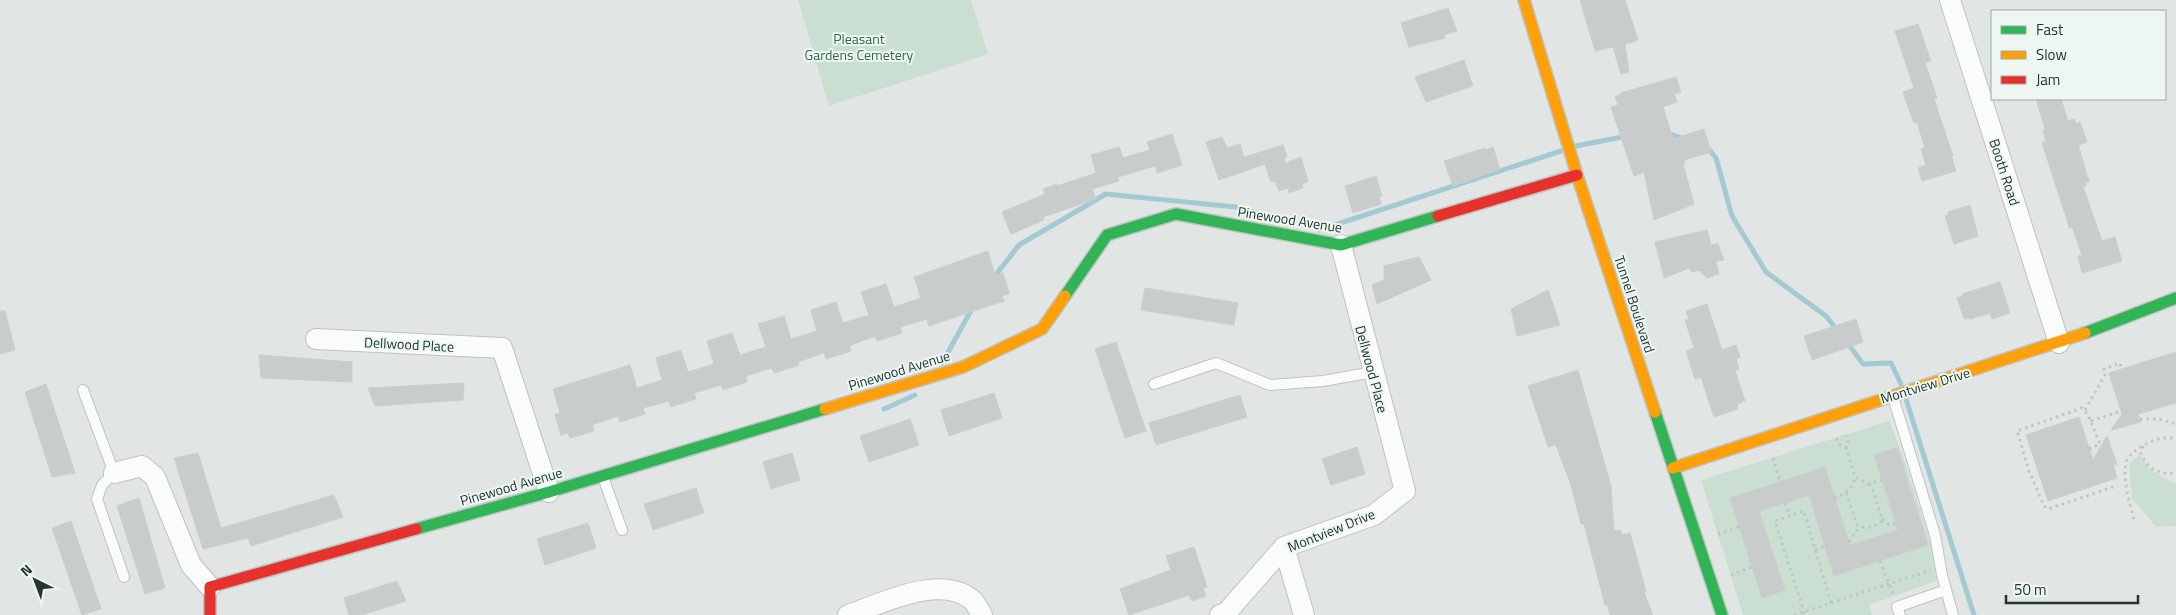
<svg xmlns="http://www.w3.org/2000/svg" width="2176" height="615" font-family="'Titillium Web',sans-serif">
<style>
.green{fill:#cadfd2;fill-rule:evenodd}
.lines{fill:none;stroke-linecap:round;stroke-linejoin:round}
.stream{stroke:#a3cad2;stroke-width:5}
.building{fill:#c8cdcb;stroke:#cacfcd}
.lane-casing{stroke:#bec3c1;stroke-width:12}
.street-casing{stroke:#bec3c1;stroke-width:22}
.fast-casing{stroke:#bdc4c1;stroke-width:14}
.slow-casing{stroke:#bdc4c1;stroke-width:14}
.jam-casing{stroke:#bdc4c1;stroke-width:14}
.path{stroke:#bfc7c5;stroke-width:3;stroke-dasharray:2.5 4;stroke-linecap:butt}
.lane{stroke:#fafbfb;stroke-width:10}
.street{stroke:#fafbfb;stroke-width:20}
.fast{stroke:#30b455;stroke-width:11}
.slow{stroke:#ff9f0a;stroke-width:11}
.jam{stroke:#e5322d;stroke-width:11}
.labels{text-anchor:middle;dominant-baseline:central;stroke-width:4;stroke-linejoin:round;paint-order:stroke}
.park-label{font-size:14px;fill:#2e6b49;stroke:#eef6f2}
.street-label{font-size:14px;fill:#213732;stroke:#eef6f2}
</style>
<rect width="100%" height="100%" fill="#e1e6e4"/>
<!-- green -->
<g class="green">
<polygon points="798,0 971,0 988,54 829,106"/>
<path d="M1889 421 1902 453 1931 544 1936 581 1869 605 1872 615H1743L1701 480ZM1896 448 1928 545 1834 576 1809 495 1759 511 1785 590 1762 598 1730 498 1824 467 1850 545 1898 530 1874 455Z"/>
<path d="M2140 455C2147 470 2162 476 2176 484V526L2156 527 2132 498 2129 467 2131 461Z"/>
</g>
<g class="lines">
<!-- stream -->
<g class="stream">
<polyline points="1667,133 1685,139"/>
<polyline points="1576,146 1627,136"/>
<polyline points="1707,147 1716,158 1732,216 1766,272 1826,316 1838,331"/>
<polyline points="1319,230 1561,151"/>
<polyline points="992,280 1019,245 1106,194 1236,207 1280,220"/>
<polyline points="1846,341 1863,364 1891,363 1901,384"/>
<polyline points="942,363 973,307"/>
<polyline points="1906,399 1974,615"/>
<polyline points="884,409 915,395"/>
</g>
</g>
<!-- building -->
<g class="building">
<polygon points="1580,0 1625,0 1638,40 1625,44 1629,72 1621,74 1613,47 1595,51"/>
<polygon points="1448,8 1457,31 1444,35 1445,38 1409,47 1401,23"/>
<polygon points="1918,24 1931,61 1925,63 1937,98 1934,99 1953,156 1951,156 1956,171 1922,181 1918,168 1926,165 1921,149 1925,148 1917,122 1914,123 1903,92 1914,88 1895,31"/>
<polygon points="1464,60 1473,86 1426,102 1415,77"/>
<polygon points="1676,77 1681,92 1674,94 1677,102 1663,107 1673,139 1704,129 1711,152 1684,160 1685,163 1683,164 1694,204 1654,220 1644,172 1634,176 1611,107 1618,105 1615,97 1624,92"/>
<polygon points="2036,99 2061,99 2068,121 2074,119 2076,124 2080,122 2087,142 2079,145 2079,148 2089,182 2085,183 2086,186 2083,187 2102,241 2115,237 2122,261 2082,273 2078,256 2082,255 2072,227 2069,228 2067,220 2042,143 2046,141 2043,130 2045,129"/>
<polygon points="1172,134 1182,165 1157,173 1155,166 1118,177 1119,181 1092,189 1096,199 1043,217 1044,220 1011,234 1002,212 1045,194 1043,189 1057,184 1057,186 1096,173 1091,155 1119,147 1123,158 1150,150 1147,142"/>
<polygon points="1222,137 1227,148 1240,144 1244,157 1283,145 1287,157 1284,158 1285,163 1301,157 1308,181 1302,184 1303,188 1289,193 1288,188 1279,191 1275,181 1271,182 1265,164 1219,180 1206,142"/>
<polygon points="1493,147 1500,169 1453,186 1444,161 1485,148 1486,150"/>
<polygon points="1376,176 1382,196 1379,197 1381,204 1353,213 1345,186"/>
<polygon points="1970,205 1978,236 1954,244 1945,216 1949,215 1948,212"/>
<polygon points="1707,230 1711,245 1718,244 1724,260 1716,261 1719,274 1707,278 1699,270 1692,272 1689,268 1664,278 1655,242"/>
<polygon points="988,251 995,275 1003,273 1009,293 1002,296 1004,301 929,326 927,319 900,327 902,333 877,341 875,336 849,346 851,351 826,359 824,353 798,362 799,365 774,373 772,368 746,376 747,382 723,390 721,385 694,393 696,399 671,407 669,401 643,408 645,414 620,422 618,416 592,425 594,431 570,438 568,433 561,435 555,414 560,413 553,389 630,365 637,388 662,380 656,358 681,350 688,372 714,364 707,341 732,333 740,355 766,347 758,324 784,316 791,339 817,331 811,310 836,302 843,323 869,315 861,292 886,284 894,307 921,298 914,277"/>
<polygon points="1419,257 1431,280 1377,304 1372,285 1384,280 1384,266"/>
<polygon points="2000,282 2010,313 1992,319 1990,313 1970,319 1969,318 1964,319 1957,298 1963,296 1962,294"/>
<polygon points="1145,288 1238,303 1234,325 1141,310"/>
<polygon points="1548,290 1560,325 1517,336 1511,309"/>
<polygon points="1707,304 1722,350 1736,345 1740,357 1736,359 1739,369 1735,371 1745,401 1737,404 1738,409 1714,417 1701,377 1695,379 1686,351 1694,348 1685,320 1689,319 1686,311"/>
<polygon points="0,311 5,311 15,350 0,354"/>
<polygon points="1856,319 1863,342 1812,360 1804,336"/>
<polygon points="1116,342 1146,431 1125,438 1095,349"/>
<polygon points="2176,352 2176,403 2138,414 2141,422 2111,430 2122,414 2109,373"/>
<polygon points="259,355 352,362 352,382 261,378"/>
<polygon points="1578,370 1611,486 1614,531 1620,530 1623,535 1630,533 1646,591 1644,592 1653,615 1610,615 1607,604 1605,605 1584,524 1581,524 1570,482 1556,445 1548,447 1528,386"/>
<polygon points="464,383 463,400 375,406 368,388"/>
<polygon points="46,384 75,473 52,477 25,392"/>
<polygon points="994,393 1002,418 949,436 941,410"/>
<polygon points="1240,395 1247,417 1156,445 1149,423"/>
<polygon points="2079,417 2093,460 2107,436 2117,464 2113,465 2117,478 2048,501 2026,435"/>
<polygon points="910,419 919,445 869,462 860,436"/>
<polygon points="1357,447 1365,474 1331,485 1322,459"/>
<polygon points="1897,447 1928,545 1834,576 1809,495 1759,511 1785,590 1762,598 1730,498 1825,467 1850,545 1898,530 1874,455"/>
<polygon points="198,453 221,528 334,495 343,517 251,546 248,538 203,549 174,458"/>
<polygon points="792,453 800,480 771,489 763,462"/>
<polygon points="696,488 704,513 653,530 644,504"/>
<polygon points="139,498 165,588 145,594 117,506"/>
<polygon points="71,521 101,609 82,615 52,528"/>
<polygon points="588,523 596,548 545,565 537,539"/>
<polygon points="1194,547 1207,587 1203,588 1206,596 1192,601 1189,595 1129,615 1120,589 1171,570 1166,556"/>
<polygon points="397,581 406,601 362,615 349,615 344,598"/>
</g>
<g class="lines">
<defs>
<g id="lane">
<polyline points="1154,384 1216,363 1270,385 1323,381 1373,372"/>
<polyline points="83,390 114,473 102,485 97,499 124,577"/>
<polyline points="1893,397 1935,535 1942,575 1953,615"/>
<polyline points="603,477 622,530"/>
<polyline points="1900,615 1897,607 1946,590"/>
</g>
<g id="street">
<polyline points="1950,0 2059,343"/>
<polyline points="316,339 502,348 549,492"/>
<polyline points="114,473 142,466 155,477 191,565 210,587"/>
<polyline points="1284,547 1304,615"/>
<path d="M848 615C881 604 939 574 971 599 976 603 979 610 982 615"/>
<polyline points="1220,615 1226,613 1284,547 1374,515 1405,491 1341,245"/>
</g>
<g id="fast">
<polyline points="1065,296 1107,235 1176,214 1341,245 1438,216"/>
<polyline points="2085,333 2176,298"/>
<polyline points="1655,412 1722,615"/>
<polyline points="416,529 549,492 825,409"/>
</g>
<g id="slow">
<polyline points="1524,0 1577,175 1655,412"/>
<polyline points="825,409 963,367 1042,329 1065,296"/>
<polyline points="1673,468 2085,333"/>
</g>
<g id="jam">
<polyline points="1438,216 1577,175"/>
<polyline points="210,615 210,587 416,529"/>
</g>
</defs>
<!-- lane casing -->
<use href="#lane" class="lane-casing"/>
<!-- street casing -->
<use href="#street" class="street-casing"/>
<!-- fast casing -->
<use href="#fast" class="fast-casing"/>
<!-- slow casing -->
<use href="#slow" class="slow-casing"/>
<!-- jam casing -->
<use href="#jam" class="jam-casing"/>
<!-- path -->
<g class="path">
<polyline points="2085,410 2106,373 2104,369 2120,363 2122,369"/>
<polyline points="2140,419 2158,419 2176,424"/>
<polyline points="2091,421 2121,411"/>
<polyline points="1836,438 1841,446 1846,447 1848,443 1846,435"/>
<path d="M2143 446 2141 454C2147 468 2160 476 2176 473"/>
<polyline points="1846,447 1855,477 1868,484 1882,480"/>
<polyline points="2089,449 2100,444 2088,415 2082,408 2017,431 2029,471 2044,506 2048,509 2116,486"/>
<polyline points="1773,458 1780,482"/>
<path d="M1846 493 1857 525C1867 529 1872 528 1881 522V516L1871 484"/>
<path d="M1834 498C1846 493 1852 490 1855 477"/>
<polyline points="1785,503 1790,516"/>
<polyline points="1882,519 1888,524 1896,524"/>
<path d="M2134 519C2130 504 2120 472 2128 458 2133 451 2139 448 2146 444 2154 439 2167 436 2176 439"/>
<polyline points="1718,534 1739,527"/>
<polyline points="1849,542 1860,526"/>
<polyline points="1815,550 1825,546"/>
<polyline points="1880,561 1894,596"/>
<polyline points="1731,575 1752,567"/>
<polyline points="1831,603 1928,571"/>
<polyline points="1794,615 1831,603 1804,511 1775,521 1804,612 1805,615"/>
</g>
<!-- lane -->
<use href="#lane" class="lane"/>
<!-- street -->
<use href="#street" class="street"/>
<!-- fast -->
<use href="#fast" class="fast"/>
<!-- slow -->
<use href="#slow" class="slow"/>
<!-- jam -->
<use href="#jam" class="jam"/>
</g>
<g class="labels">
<!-- park labels -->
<g class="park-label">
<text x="859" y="38">Pleasant<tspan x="859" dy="16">Gardens Cemetery</tspan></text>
</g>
<!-- street labels -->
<g class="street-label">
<text transform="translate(2005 172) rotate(72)">Booth Road</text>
<text transform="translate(1290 219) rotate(9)">Pinewood Avenue</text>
<text transform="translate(1635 304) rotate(72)">Tunnel Boulevard</text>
<text transform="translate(409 344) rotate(3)">Dellwood Place</text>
<text transform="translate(1372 369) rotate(75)">Dellwood Place</text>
<text transform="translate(899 370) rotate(-17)">Pinewood Avenue</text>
<text transform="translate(1925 385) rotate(-17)">Montview Drive</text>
<text transform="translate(511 486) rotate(-16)">Pinewood Avenue</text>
<text transform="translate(1331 530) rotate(-22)">Montview Drive</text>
</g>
</g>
<!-- legend -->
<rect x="1991" y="10" width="175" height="90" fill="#eef6f2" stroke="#9caaa5"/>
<rect x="2001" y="26" width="25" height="8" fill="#30b455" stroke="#9caaa5"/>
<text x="2036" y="35" font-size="15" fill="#213732">Fast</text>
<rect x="2001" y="51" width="25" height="8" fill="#ff9f0a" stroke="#9caaa5"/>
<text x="2036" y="60" font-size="15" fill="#213732">Slow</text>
<rect x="2001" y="76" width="25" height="8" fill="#e5322d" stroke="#9caaa5"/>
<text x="2036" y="85" font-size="15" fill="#213732">Jam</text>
<!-- north arrow -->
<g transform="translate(35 580) rotate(318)" stroke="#eef6f2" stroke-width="4" paint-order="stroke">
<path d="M0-4L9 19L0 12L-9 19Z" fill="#213732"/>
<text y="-8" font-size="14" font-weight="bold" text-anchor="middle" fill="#213732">N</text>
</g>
<!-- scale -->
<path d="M2006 595v8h132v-8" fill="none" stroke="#213732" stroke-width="2.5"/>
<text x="2014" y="595" font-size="15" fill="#213732" stroke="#eef6f2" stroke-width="4" paint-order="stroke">50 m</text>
</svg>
